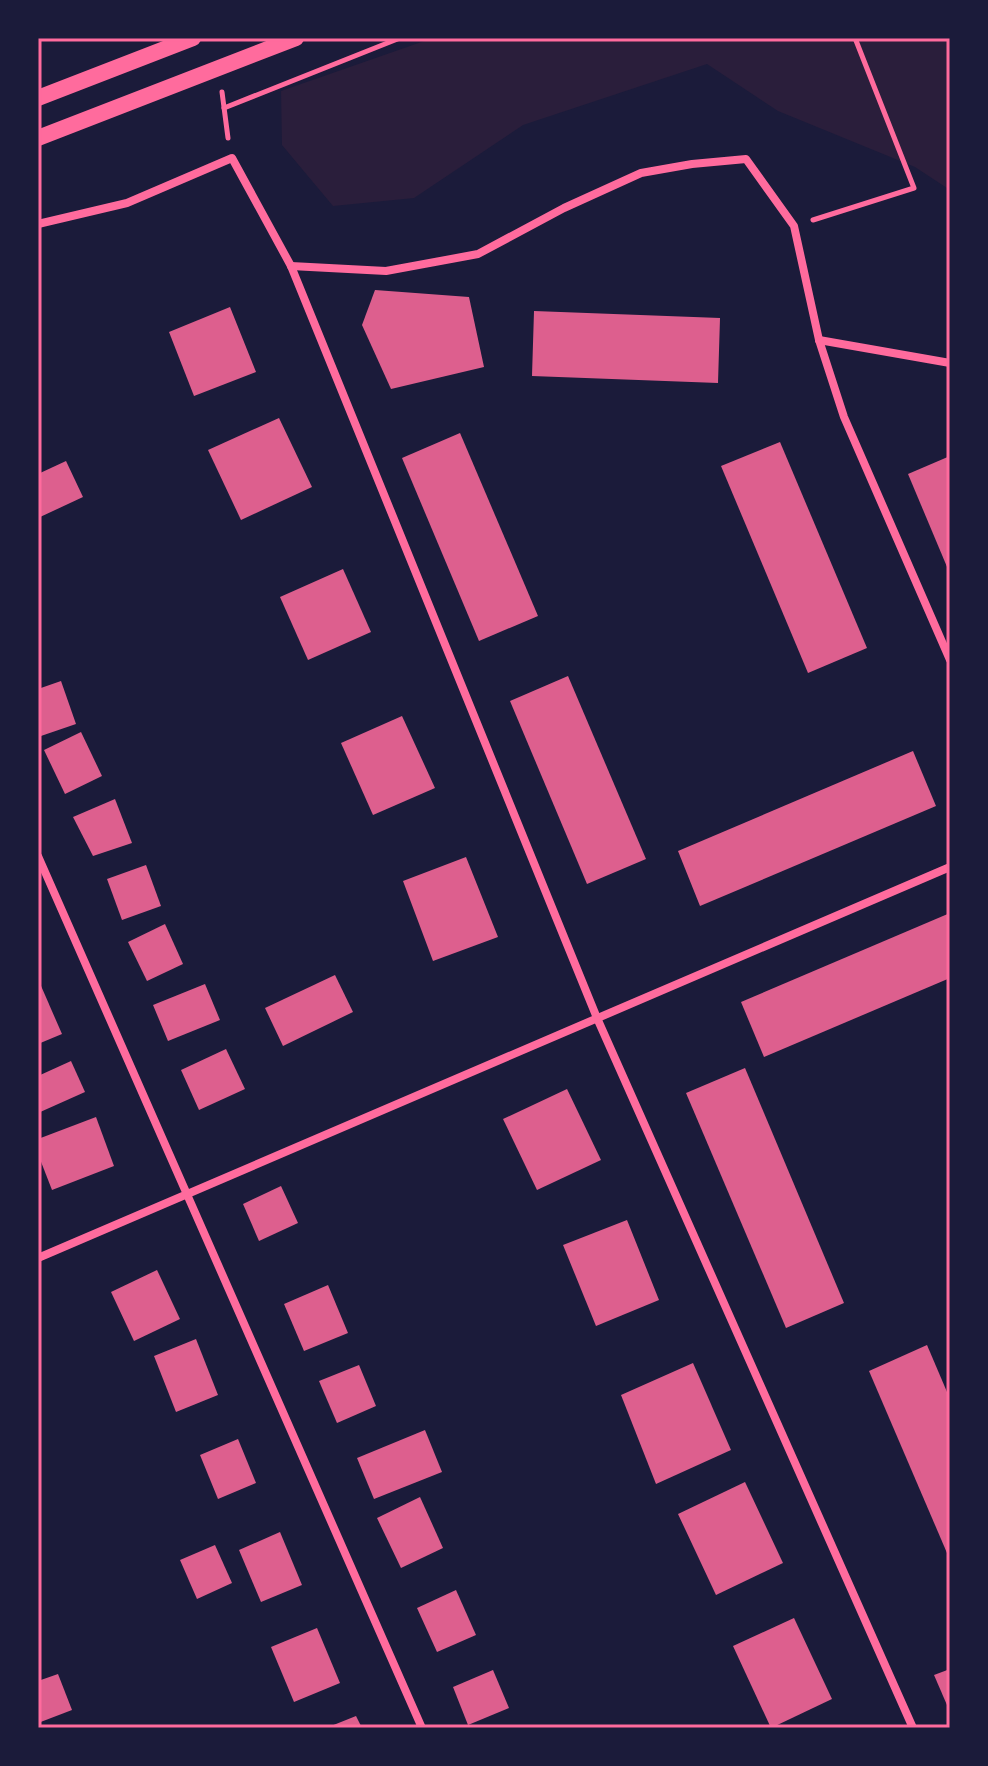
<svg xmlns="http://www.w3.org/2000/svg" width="988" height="1766" font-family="'DejaVu Sans',sans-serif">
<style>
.green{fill:#2a1e3b}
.building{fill:#dd5f8e}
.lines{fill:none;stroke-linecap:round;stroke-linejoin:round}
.path{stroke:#ff6b9d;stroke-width:5}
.minor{stroke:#ff6b9d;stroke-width:8}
.secondary{stroke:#ff6b9d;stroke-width:16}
.neatline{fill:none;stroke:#ff6b9d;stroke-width:3}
</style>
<rect width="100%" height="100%" fill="#1b1b3a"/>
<!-- green -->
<polygon class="green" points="433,38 950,38 950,190 915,167 778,111 707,64 523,125 414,198 333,206 282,145 281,91"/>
<!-- building -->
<g class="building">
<polygon points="375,290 469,297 484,367 391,389 362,325"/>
<polygon points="230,307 256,372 194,396 169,332"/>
<polygon points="534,311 720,318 718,383 532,376"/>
<polygon points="279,418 312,487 241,520 208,450"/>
<polygon points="460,433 538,616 479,641 402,458"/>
<polygon points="780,442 867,648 808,673 721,466"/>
<polygon points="950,456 950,574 908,474"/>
<polygon points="66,461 83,497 38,518 38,474"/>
<polygon points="343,569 371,632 308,660 280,597"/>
<polygon points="568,676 646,859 587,884 510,701"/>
<polygon points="61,681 76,724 38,737 38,689"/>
<polygon points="402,716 435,788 373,815 341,743"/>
<polygon points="81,732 102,776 65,794 44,750"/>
<polygon points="913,751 936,806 700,906 678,851"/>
<polygon points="115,799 132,843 93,856 73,817"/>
<polygon points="466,857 498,937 433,961 403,881"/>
<polygon points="146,865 161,906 122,920 107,879"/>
<polygon points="950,913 950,978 764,1057 741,1002"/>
<polygon points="165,924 183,964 147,981 128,942"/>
<polygon points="335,975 353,1012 283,1046 265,1008"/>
<polygon points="38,979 62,1034 38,1044"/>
<polygon points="205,984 220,1020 168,1041 153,1005"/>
<polygon points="226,1049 245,1089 199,1110 181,1070"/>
<polygon points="71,1061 85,1092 38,1113 38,1076"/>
<polygon points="745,1068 844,1303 786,1328 686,1093"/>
<polygon points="567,1089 601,1160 537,1190 503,1119"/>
<polygon points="96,1117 114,1166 52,1190 38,1154 38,1139"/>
<polygon points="281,1186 298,1223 259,1241 243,1204"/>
<polygon points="627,1220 659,1300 596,1326 563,1245"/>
<polygon points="157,1270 180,1319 134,1341 111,1292"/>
<polygon points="328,1285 348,1333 304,1351 284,1304"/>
<polygon points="196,1339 218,1395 176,1412 154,1356"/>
<polygon points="927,1345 950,1399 950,1552 947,1553 869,1371"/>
<polygon points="693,1363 731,1450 656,1484 621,1395"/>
<polygon points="359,1365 376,1406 337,1423 319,1381"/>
<polygon points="425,1430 442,1472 374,1499 357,1458"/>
<polygon points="238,1439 256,1483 218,1499 200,1455"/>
<polygon points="745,1482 783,1563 716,1595 678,1514"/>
<polygon points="420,1497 443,1548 401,1568 377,1518"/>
<polygon points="280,1532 302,1585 261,1602 239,1550"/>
<polygon points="215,1545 232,1583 197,1599 180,1560"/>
<polygon points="456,1590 476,1635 437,1652 417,1608"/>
<polygon points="794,1618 832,1699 771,1728 733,1646"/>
<polygon points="317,1628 340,1683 294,1702 271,1647"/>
<polygon points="950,1669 950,1712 934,1675"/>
<polygon points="493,1670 509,1708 468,1725 453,1687"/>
<polygon points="58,1674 72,1710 38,1723 38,1681"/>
<polygon points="356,1716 362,1728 326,1728"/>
</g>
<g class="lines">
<!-- path -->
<g class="path">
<polyline points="222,92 228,138"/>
<polyline points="224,108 400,38"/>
<polyline points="813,220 914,188 855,38"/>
</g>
<!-- minor -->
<g class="minor">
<polyline points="38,224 127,203 232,158 291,266 597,1018 913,1728"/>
<polyline points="291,266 386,271 478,254 564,208 641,173 692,164 746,159 794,226 819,340 844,417 950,660"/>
<polyline points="819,340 950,363"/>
<polyline points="38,856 422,1728"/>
<polyline points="38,1258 950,867"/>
</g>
<!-- secondary -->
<g class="secondary">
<polyline points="38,98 193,38"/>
<polyline points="38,138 296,38"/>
</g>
</g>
<!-- border -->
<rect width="988" height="1766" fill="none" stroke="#1b1b3a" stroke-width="80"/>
<rect x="40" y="40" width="908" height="1686" class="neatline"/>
</svg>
